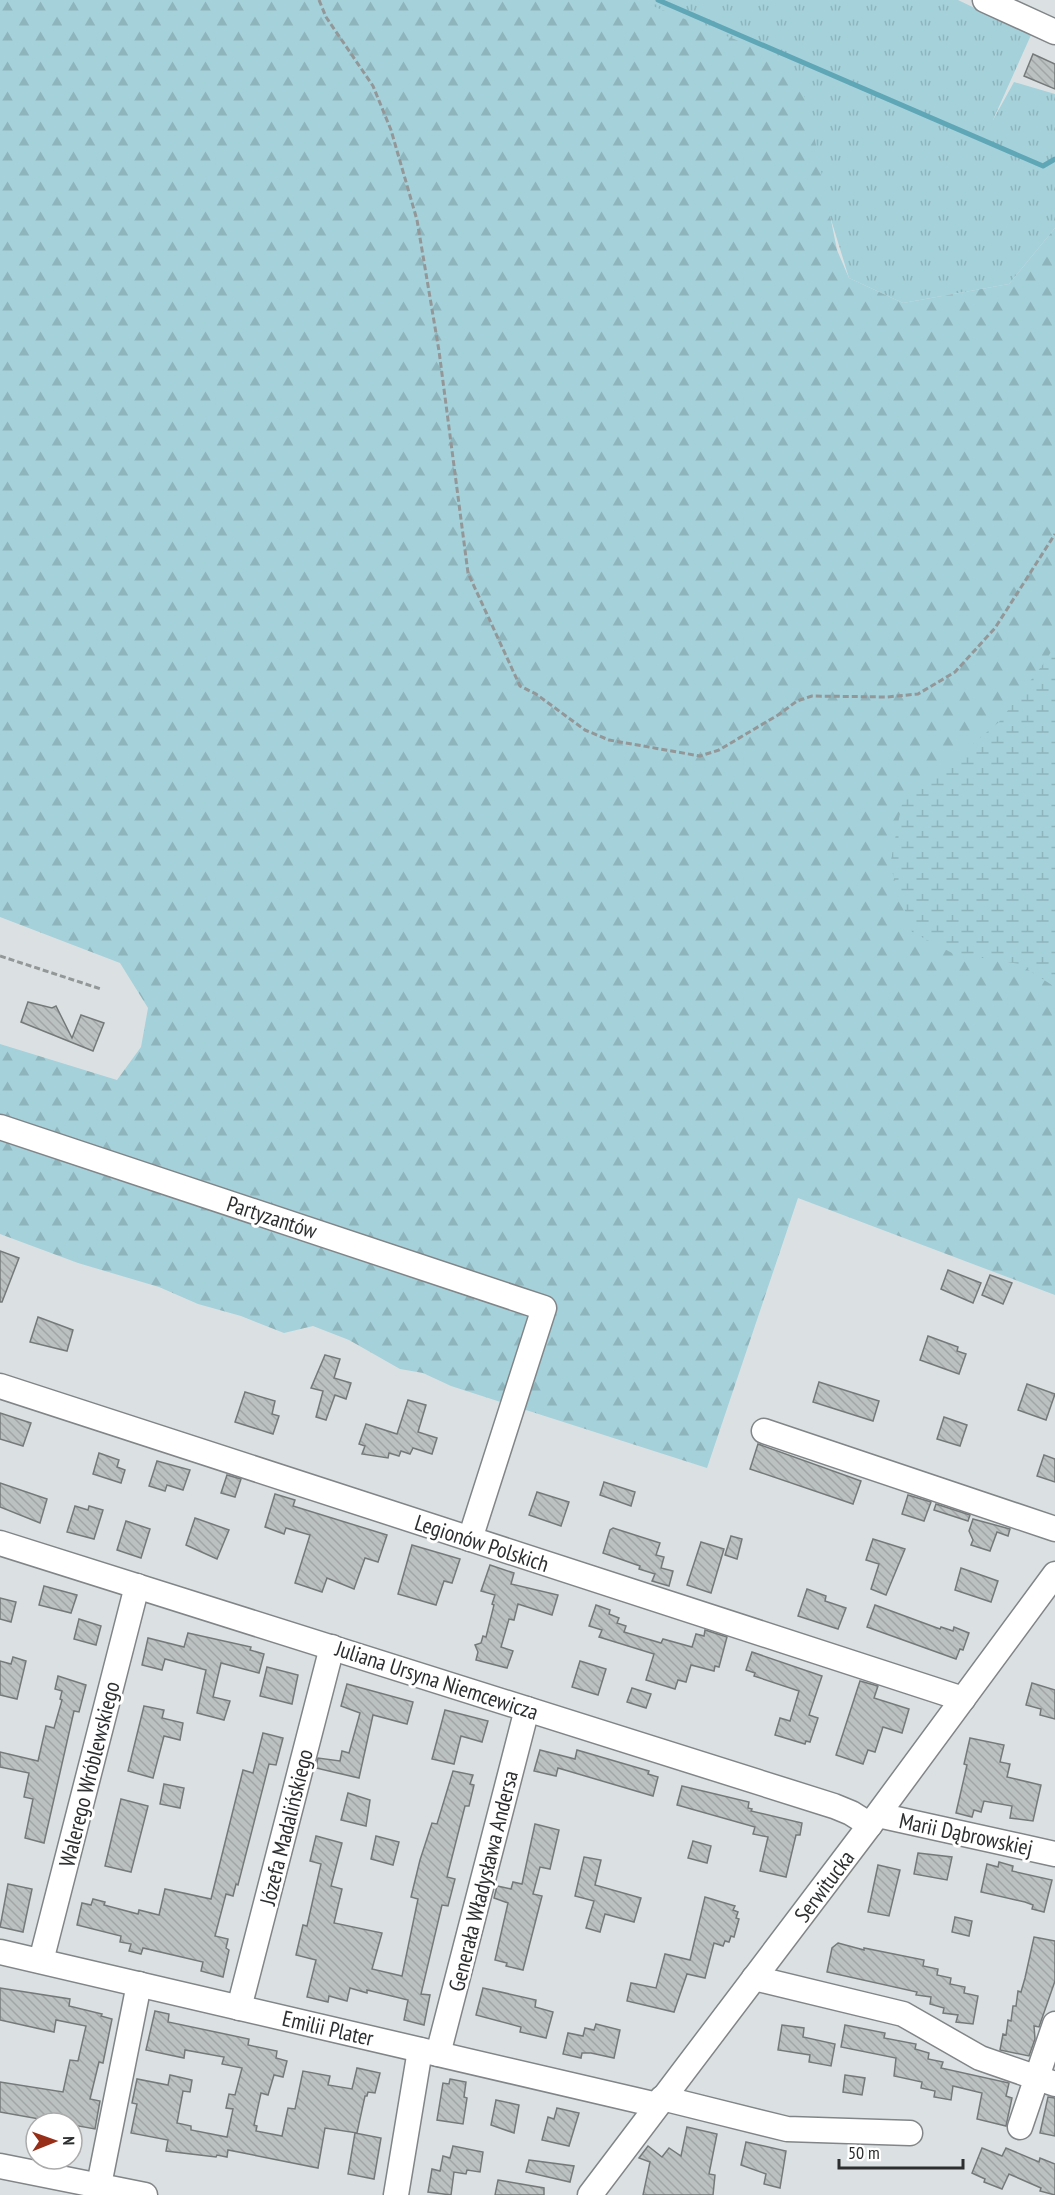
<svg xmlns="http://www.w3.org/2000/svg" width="1055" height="2195" font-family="'PT Sans Narrow',sans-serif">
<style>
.grass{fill:url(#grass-tufts)}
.forest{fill:url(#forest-firs)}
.wetland{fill:url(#wetland-marsh)}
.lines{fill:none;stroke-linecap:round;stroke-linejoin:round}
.stream{stroke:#5fa7b7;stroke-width:5}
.building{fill:url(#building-back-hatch);stroke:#75797a;stroke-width:1.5}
.minor-casing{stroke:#818587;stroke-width:27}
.path{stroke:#939798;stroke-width:3;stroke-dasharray:6 3;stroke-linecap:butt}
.minor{stroke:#fff;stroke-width:24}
.labels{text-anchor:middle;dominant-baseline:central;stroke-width:6;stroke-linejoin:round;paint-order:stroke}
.street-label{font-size:22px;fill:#2c2e2f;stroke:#fff}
</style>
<defs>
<pattern id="grass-tufts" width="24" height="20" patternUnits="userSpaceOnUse" patternTransform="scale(1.5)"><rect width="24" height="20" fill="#a5d1db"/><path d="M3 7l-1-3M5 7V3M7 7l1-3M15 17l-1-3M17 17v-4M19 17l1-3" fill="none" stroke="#8eb4bc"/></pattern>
<pattern id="forest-firs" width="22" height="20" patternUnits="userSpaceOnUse" patternTransform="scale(1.5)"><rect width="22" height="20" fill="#a5d1db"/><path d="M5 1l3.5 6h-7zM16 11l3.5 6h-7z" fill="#8eb4bc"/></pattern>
<pattern id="wetland-marsh" width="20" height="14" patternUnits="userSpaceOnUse" patternTransform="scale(1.5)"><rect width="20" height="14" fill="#a5d1db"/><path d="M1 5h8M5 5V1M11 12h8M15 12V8" fill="none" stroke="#8eb4bc"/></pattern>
<pattern id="building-back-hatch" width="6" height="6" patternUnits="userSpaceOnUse" patternTransform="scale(1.5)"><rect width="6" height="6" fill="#bbc0c1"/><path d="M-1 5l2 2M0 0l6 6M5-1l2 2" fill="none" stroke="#a1a5a6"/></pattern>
</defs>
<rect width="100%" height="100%" fill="#dbe1e2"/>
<!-- grass -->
<polygon class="grass" points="638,0 958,0 1031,35 993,120 1014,82 1055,94 1055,228 1009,284 903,303 849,278 829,213"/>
<!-- forest -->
<polygon class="forest" points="0,0 638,0 776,56 793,67 808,106 837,250 849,278 903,303 1009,284 1055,228 1055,1295 798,1198 707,1468 451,1386 423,1373 400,1369 349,1340 313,1326 284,1333 241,1316 198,1304 159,1287 78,1263 0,1234 0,1044 117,1080 141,1047 148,1008 120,963 0,917"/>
<!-- wetland -->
<polygon class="wetland" points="1055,644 1055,987 1019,964 952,953 912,932 890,865 902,803 999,722 1047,659"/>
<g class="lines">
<!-- stream -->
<polyline class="stream" points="658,0 1043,166 1055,159"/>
</g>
<!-- building -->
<g class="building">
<polygon points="1033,54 1055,64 1055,89 1024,76"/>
<polygon points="28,1002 52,1008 56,1006 72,1038 81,1015 104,1023 93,1051 21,1022"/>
<polygon points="0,1251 19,1258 2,1302 0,1302"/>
<polygon points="948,1270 981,1283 973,1303 941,1289"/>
<polygon points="990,1275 1012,1283 1003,1304 982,1295"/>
<polygon points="38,1317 73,1330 67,1351 30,1342"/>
<polygon points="928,1336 958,1347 957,1351 966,1354 959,1374 920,1360"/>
<polygon points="325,1355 340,1359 334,1378 351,1383 346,1399 335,1395 326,1420 316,1417 323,1391 311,1388"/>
<polygon points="819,1382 879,1401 873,1421 813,1402"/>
<polygon points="1027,1384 1055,1394 1046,1420 1018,1410"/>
<polygon points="245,1392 275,1401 272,1414 279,1416 273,1434 235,1422"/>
<polygon points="408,1400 426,1405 418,1432 437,1438 432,1454 413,1448 410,1454 401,1451 399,1456 389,1453 388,1458 362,1454 365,1446 359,1444 366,1424 397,1434"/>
<polygon points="0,1413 31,1423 23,1446 0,1439"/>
<polygon points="944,1417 967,1425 960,1446 937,1439"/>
<polygon points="758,1444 861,1481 853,1504 750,1469"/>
<polygon points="99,1453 119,1460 117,1467 125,1470 121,1483 93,1474"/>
<polygon points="1044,1455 1055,1459 1055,1482 1037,1476"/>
<polygon points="157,1461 190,1470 183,1490 167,1485 165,1491 149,1486"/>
<polygon points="227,1475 241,1479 235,1497 221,1493"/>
<polygon points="604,1482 635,1492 631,1506 600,1495"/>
<polygon points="0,1483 47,1499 40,1523 0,1507"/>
<polygon points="537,1492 569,1502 561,1526 529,1515"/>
<polygon points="275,1494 295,1500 293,1506 387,1535 378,1562 365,1558 354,1589 327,1578 322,1592 295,1583 310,1535 286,1528 284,1534 265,1527"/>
<polygon points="908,1495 931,1502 924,1521 902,1514"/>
<polygon points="936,1504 970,1515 968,1521 934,1510"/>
<polygon points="75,1506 88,1510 89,1506 103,1510 94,1539 67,1532"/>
<polygon points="195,1518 229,1530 217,1559 186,1545"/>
<polygon points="973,1519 1010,1529 1008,1536 997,1532 990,1551 971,1545 973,1540 969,1531"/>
<polygon points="126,1521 150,1529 141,1558 117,1550"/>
<polygon points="613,1528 660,1543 656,1555 664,1557 661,1568 673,1571 669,1586 652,1581 655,1574 639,1569 640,1566 603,1553 610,1530"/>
<polygon points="731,1536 742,1539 737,1559 725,1555"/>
<polygon points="873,1539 905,1549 886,1595 871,1589 879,1564 866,1560"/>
<polygon points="701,1542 724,1549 711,1593 687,1585"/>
<polygon points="412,1545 460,1559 452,1583 444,1581 436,1605 398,1594"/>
<polygon points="490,1565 514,1573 511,1584 558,1595 552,1615 518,1604 514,1620 509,1619 501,1647 513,1651 507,1668 476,1660 478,1652 475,1645 481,1643 483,1636 486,1637 494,1605 492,1604 495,1595 481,1591"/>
<polygon points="961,1568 998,1581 991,1602 955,1590"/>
<polygon points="44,1586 77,1595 71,1613 39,1605"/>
<polygon points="807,1589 826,1596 825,1601 846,1608 838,1629 798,1616"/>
<polygon points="0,1598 16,1602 11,1622 0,1619"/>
<polygon points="596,1605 610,1610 609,1614 619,1618 617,1623 626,1626 624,1632 661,1643 663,1639 692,1647 696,1634 704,1636 705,1630 727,1637 719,1667 715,1666 714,1671 691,1665 686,1682 678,1680 675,1689 646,1680 654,1654 599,1637 602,1630 589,1626"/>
<polygon points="875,1605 940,1629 941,1627 953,1631 954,1627 969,1633 963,1650 960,1649 956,1659 867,1627"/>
<polygon points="79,1619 101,1626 96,1645 74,1639"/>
<polygon points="188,1633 251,1647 250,1650 264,1654 259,1673 221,1663 213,1697 230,1701 224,1720 197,1713 206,1670 165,1659 162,1670 142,1665 148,1638 184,1647"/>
<polygon points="752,1652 822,1676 809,1715 818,1718 810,1742 806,1741 805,1744 775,1735 780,1718 790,1721 799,1691 754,1676 755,1673 746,1670"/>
<polygon points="13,1657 26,1661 17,1699 0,1695 0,1661 11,1664"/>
<polygon points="580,1661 606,1669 598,1695 572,1687"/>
<polygon points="267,1667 298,1675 292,1704 260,1696"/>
<polygon points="58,1676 86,1685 79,1712 74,1711 44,1843 25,1838 33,1799 24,1797 29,1773 0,1767 0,1752 38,1761 46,1726 54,1728 62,1700 60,1699 62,1691 55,1689"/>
<polygon points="860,1681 878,1686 874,1698 909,1709 902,1733 883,1727 875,1752 868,1750 863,1764 836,1755"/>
<polygon points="1032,1683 1055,1690 1055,1719 1040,1715 1041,1709 1026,1705"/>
<polygon points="347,1684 413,1702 407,1724 373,1715 359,1778 316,1768 318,1758 340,1761 342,1751 349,1753 360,1713 341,1706"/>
<polygon points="632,1688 651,1694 646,1708 627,1702"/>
<polygon points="144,1706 164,1710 162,1718 183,1723 180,1740 164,1736 153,1778 128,1771"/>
<polygon points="445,1710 488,1721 482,1742 461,1736 454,1764 432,1759"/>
<polygon points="263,1733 283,1738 276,1765 269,1764 238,1885 236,1884 233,1896 226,1894 215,1936 228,1939 226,1948 229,1950 223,1977 201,1971 203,1962 143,1948 141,1954 129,1951 131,1944 120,1942 121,1936 77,1925 82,1903 91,1905 93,1899 105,1902 104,1905 138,1914 139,1910 159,1915 165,1889 211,1899 243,1770 253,1773"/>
<polygon points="970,1738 1004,1745 1000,1762 1010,1764 1007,1777 1041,1785 1033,1821 1010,1818 1012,1806 984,1801 981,1812 974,1810 972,1817 956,1813 967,1765 964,1764"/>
<polygon points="540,1750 575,1759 577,1750 649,1771 648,1774 658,1777 653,1796 558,1768 556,1776 534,1771"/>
<polygon points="453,1771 473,1775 470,1784 474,1785 469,1806 465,1806 447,1877 455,1879 448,1906 442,1905 421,1994 430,1995 424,2025 404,2020 408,2000 367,1990 367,1993 350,1988 347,2001 329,1996 328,2002 307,1997 316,1960 296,1955 303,1925 307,1926 321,1864 310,1861 316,1836 342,1843 331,1886 342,1889 334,1923 382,1933 372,1969 402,1976 418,1899 411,1897 420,1860 432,1823 437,1824"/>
<polygon points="164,1784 184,1788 180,1808 160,1804"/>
<polygon points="682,1786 749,1802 748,1808 752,1809 751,1811 802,1823 800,1835 796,1835 786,1877 760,1871 768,1837 753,1834 755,1827 677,1805"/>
<polygon points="348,1793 370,1800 366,1826 341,1820"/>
<polygon points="121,1799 148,1806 131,1872 105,1866"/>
<polygon points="535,1824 559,1830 550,1869 540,1867 533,1894 542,1896 523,1970 506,1966 507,1963 495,1960 508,1903 494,1898 497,1886 511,1889 513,1882 522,1884"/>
<polygon points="376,1836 399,1842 393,1865 371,1859"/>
<polygon points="693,1841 711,1846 707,1863 688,1858"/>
<polygon points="918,1853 952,1857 947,1880 914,1874"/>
<polygon points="584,1857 601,1860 595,1885 641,1898 634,1922 605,1914 600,1932 586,1928 594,1901 575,1896"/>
<polygon points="999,1862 1013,1866 1012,1871 1052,1880 1044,1912 1032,1909 1033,1905 1025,1902 981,1892 987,1864 998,1867"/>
<polygon points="878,1865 900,1870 889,1916 868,1912"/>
<polygon points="8,1884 32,1889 23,1932 0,1927"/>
<polygon points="705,1897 735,1906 733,1910 738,1912 736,1918 739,1919 734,1937 731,1936 729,1942 725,1941 723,1946 714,1943 705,1978 687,1974 674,2012 627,2001 631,1983 656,1988 665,1954 690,1960"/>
<polygon points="955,1917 972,1921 969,1936 952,1932"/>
<polygon points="1034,1937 1055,1941 1055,1981 1039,2027 1034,2026 1035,2039 1029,2056 1000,2050 1003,2034 1006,2035 1008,2020 1011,2021 1013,2006 1016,2006 1018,1991 1021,1992 1025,1978"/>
<polygon points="838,1943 864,1950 864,1948 924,1960 923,1966 938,1969 937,1975 951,1978 950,1984 965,1987 964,1993 978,1996 973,2024 956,2022 958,2015 943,2013 944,2008 930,2004 931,1997 916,1995 917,1992 827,1972 832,1948"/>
<polygon points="0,1988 70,1999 69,2006 102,2014 101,2016 112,2019 103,2063 99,2062 90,2099 100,2101 95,2129 0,2112 0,2082 63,2092 70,2060 78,2061 86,2026 56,2020 54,2032 0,2020"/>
<polygon points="483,1988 536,2000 535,2007 553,2012 546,2038 520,2032 521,2027 476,2015"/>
<polygon points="155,2011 169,2014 168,2022 249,2039 248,2045 277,2051 276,2058 287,2061 283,2077 274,2075 268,2095 261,2093 254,2125 257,2126 256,2131 282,2136 288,2108 295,2109 303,2071 330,2076 328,2085 352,2089 357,2068 380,2073 375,2093 368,2092 367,2096 365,2096 357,2133 325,2128 318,2168 228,2150 227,2157 217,2155 216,2157 166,2151 168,2140 131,2133 137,2104 132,2103 137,2079 168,2085 170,2075 192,2080 190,2092 183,2091 177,2123 191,2126 191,2130 227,2137 233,2109 226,2108 229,2094 235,2095 242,2068 222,2064 224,2057 185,2050 184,2058 146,2050"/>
<polygon points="596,2024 620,2030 614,2058 591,2053 582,2053 581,2058 563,2054 568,2033 583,2036 585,2028 594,2030"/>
<polygon points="782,2025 804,2028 803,2037 835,2044 831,2066 809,2062 810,2055 778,2050"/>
<polygon points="845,2025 885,2033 884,2038 916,2044 915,2049 929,2053 928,2059 943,2062 941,2068 1009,2083 1006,2096 1012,2098 1006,2126 977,2119 982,2093 953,2086 951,2100 934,2097 935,2091 921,2088 922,2082 894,2076 896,2058 841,2047"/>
<polygon points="845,2075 865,2078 862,2095 843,2092"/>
<polygon points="450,2079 466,2082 464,2097 467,2098 463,2124 437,2120 443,2083 449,2084"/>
<polygon points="1048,2097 1055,2098 1055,2136 1040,2133"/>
<polygon points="496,2100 519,2105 514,2133 491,2125"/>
<polygon points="557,2108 579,2113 569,2146 542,2140 548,2117 554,2119"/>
<polygon points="687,2127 717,2134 709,2174 715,2175 713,2195 643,2195 650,2162 639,2158 648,2146 662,2157 669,2148 681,2156"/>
<polygon points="355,2133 381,2138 374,2179 348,2174"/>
<polygon points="746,2142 786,2151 780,2188 764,2184 766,2174 741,2165"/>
<polygon points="453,2146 483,2152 480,2172 467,2170 466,2174 454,2172 451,2195 428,2192 432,2169 440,2171 443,2156 450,2158"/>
<polygon points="982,2148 1002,2156 1006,2148 1039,2162 1040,2158 1055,2164 1055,2195 1040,2191 1041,2188 1009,2174 1002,2189 984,2182 985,2179 972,2173"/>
<polygon points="529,2160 574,2166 570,2182 526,2172"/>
<polygon points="498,2180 544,2188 544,2195 495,2195"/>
</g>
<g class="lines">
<defs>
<g id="minor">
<polyline points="985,0 1055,32"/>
<polyline points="0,1127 544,1308 470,1539"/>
<polyline points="0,1386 963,1699"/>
<polyline points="764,1431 1055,1529"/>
<polyline points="0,1543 834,1806 851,1813 870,1825"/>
<polyline points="878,1815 1055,1854"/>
<polyline points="0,1952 657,2105"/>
<polyline points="41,1961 137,1586"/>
<polyline points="754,1978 903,2014 980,2058 1055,2084"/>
<polyline points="239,2008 332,1647"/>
<polyline points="438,2054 527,1709"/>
<polyline points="662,2098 787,2129 910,2133"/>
<polyline points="1020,2127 1055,2024"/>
<polyline points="0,2166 145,2195"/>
<polyline points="99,2185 139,1984"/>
<polyline points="396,2195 420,2050"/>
<polyline points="590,2195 870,1825 1055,1574"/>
</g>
</defs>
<!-- minor casing -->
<use href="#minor" class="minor-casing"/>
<!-- path -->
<g class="path">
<polyline points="319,0 326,17 373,86 391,130 417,220 439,351 468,573 520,686 536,694 585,730 609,740 700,756 719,750 778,715 797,701 812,696 887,697 918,694 955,672 995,628 1055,534"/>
<polyline points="0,956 101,989"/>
</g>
<!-- minor -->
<use href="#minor" class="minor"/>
</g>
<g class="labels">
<!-- street labels -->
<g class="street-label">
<text transform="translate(272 1217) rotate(18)">Partyzantów</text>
<text transform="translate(482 1543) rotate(18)">Legionów Polskich</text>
<text transform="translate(437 1680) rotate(18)">Juliana Ursyna Niemcewicza</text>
<text transform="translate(89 1774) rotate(-76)">Walerego Wróblewskiego</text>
<text transform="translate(286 1827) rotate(-76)">Józefa Madalińskiego</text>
<text transform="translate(966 1834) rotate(12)">Marii Dąbrowskiej</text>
<text transform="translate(483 1881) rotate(-76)">Generała Władysława Andersa</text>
<text transform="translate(824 1886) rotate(-53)">Serwitucka</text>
<text transform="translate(328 2028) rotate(13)">Emilii Plater</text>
</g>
</g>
<!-- north arrow -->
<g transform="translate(54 2141) rotate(89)"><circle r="28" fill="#ffffff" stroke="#ababac" stroke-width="1.5"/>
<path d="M0-4.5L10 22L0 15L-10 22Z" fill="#972e18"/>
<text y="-9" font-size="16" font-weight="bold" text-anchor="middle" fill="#2c2e2f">N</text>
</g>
<!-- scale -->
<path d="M839 2159v9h124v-9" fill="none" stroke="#2c2e2f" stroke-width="3"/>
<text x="848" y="2159" font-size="18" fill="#2c2e2f" stroke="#ffffff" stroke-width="4.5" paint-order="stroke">50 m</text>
</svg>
